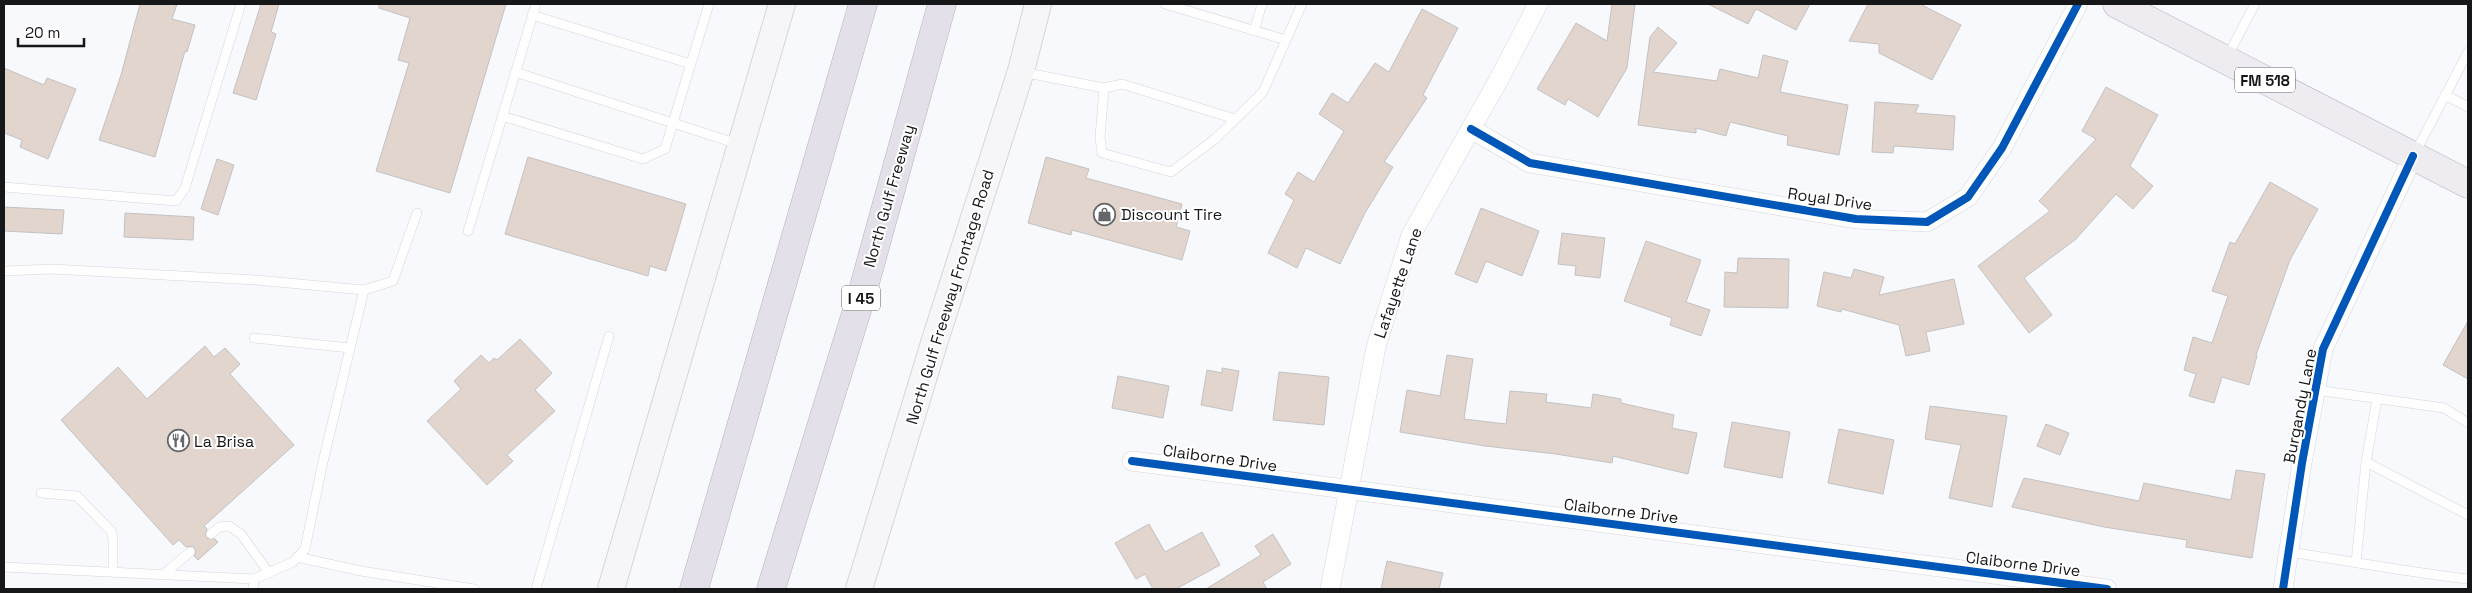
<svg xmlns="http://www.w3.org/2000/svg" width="2472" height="593" font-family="'Space Grotesk',sans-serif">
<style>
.building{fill:#e1d5cd;stroke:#c3c2c3}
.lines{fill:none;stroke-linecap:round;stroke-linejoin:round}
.service-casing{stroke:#d6d6d9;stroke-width:10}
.minor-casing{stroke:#d6d6d9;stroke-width:20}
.secondary-casing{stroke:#d6d6d9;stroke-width:28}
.primary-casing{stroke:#b4b1ba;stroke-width:29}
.motorway-casing{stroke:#b4b1ba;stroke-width:29}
.service{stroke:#fefeff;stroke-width:9}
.minor{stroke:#fefeff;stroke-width:19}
.secondary{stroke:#f6f5f8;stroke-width:26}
.primary{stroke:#efecf1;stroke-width:28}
.motorway{stroke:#e4e0e9;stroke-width:28}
.cycleway-casing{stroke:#fff;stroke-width:11}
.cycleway{stroke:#0057b8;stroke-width:8}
.labels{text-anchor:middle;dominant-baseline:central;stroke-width:4;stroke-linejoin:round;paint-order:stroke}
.shield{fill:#fff;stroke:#5c5d5e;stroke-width:1}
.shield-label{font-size:15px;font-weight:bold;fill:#161719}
.street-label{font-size:16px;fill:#161719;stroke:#fff}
.poi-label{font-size:16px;fill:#161719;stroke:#fff;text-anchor:start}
</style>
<rect width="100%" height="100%" fill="#f8f9fd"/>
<!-- building -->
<g class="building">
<polygon points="140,4 177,4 172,19 195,25 187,52 185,51 155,157 99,140 121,75"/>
<polygon points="261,4 279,4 271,32 276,34 256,100 233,93"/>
<polygon points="379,4 506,4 450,193 376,171 409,63 398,60 410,18 379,8"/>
<polygon points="1612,4 1635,4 1627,68 1598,117 1568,99 1565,105 1537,89 1576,23 1607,41"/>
<polygon points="1708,4 1810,4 1796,30 1756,9 1748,24"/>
<polygon points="1868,4 1920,4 1961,25 1932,80 1879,53 1879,44 1849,41"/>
<polygon points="1422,9 1458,28 1423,95 1427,98 1384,162 1393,167 1365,213 1340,264 1306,248 1297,268 1268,253 1294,200 1285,194 1298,172 1314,182 1344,131 1319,114 1332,93 1348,103 1375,63 1389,72"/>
<polygon points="1658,27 1677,43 1653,72 1717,81 1720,69 1758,78 1763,55 1788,61 1780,92 1848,105 1839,155 1787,145 1788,136 1730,122 1726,136 1696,128 1696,133 1638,125 1650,37"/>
<polygon points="4,68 44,85 47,78 76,89 48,159 20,147 22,140 4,133"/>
<polygon points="2106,87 2158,115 2130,166 2153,186 2133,209 2116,194 2076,239 2024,278 2052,315 2029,333 1978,266 2050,211 2039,201 2096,139 2082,131"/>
<polygon points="1875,102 1919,105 1915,113 1955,116 1953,150 1894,146 1893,153 1872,152"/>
<polygon points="528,157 686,204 666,271 650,266 648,276 505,234"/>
<polygon points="1046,157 1089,169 1086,178 1182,204 1176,227 1190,231 1182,260 1072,230 1071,235 1028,223"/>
<polygon points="217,159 234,165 218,215 201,209"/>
<polygon points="2270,182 2318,209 2290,260 2256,355 2257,356 2249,385 2222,377 2214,403 2189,396 2196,374 2184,370 2193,337 2212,343 2228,296 2212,291 2230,242 2235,244"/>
<polygon points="4,207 64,210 62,234 4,231"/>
<polygon points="1481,208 1539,231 1522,276 1486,261 1477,283 1455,274"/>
<polygon points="125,213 194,217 193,240 124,237"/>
<polygon points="1562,233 1605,238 1600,278 1575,275 1576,266 1558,264"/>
<polygon points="1646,241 1701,260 1686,302 1710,310 1701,336 1670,325 1672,318 1624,301"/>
<polygon points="1738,258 1789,259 1788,308 1724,307 1725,272 1737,273"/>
<polygon points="1854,269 1884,277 1879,295 1954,279 1964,324 1926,332 1930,351 1906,356 1899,325 1842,309 1841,312 1817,306 1824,272 1851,278"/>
<polygon points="2468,321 2468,379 2443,365"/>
<polygon points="520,339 552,373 535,390 555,411 507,455 513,461 487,485 427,421 461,389 454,381 481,355 489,363 494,358 497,360"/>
<polygon points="205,346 214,357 225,348 240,364 230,374 294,445 204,526 207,529 205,535 207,538 215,539 218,542 198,560 194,556 196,551 193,546 186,547 179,540 173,545 61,420 118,367 147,399"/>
<polygon points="1447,355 1473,359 1464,419 1506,424 1510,391 1547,394 1546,402 1591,408 1593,394 1621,399 1621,403 1674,415 1672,428 1697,433 1688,474 1613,456 1612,463 1556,454 1485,446 1400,432 1407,390 1440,396"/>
<polygon points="1222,368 1239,371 1232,411 1201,405 1207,370 1222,373"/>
<polygon points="1279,372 1329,377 1324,425 1273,420"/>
<polygon points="1118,376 1169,386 1163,418 1112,408"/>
<polygon points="1930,406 2007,416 1992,507 1949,498 1961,445 1925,439"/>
<polygon points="1732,422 1790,432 1782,478 1724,467"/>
<polygon points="2046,424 2069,433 2060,455 2037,446"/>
<polygon points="1839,429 1894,440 1883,494 1828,483"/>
<polygon points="2236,470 2265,474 2252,558 2186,547 2187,540 2104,527 2012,507 2024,478 2139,501 2144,483 2231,500"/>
<polygon points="1149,524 1165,552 1202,532 1220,565 1176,589 1153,589 1145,574 1136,579 1115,543"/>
<polygon points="1273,534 1291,564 1263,582 1267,589 1206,589 1261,555 1255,546"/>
<polygon points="1387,561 1443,573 1439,589 1381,589"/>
</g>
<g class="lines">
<defs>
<g id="service">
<polyline points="1165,4 1286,40"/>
<polyline points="532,15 691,64"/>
<polyline points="1254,31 1262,4"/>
<polyline points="2227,57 2255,4"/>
<polyline points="515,72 738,144"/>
<polyline points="1022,72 1104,88 1100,137 1102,153 1171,172 1215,139 1263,92 1302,4"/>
<polyline points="1104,88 1122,84 1235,119"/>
<polyline points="2445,95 2468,107"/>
<polyline points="502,116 643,159 665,149 709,4"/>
<polyline points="2415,153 2468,52"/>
<polyline points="4,187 176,201 185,188 241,4"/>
<polyline points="468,231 536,4"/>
<polyline points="4,271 52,269 256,280 364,290 393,281 417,213"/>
<polyline points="254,338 350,348"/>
<polyline points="2316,390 2444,408 2468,423"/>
<polyline points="2366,462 2377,399"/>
<polyline points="41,493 77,496 111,531 113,538 113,572"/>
<polyline points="211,534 219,527 229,526 241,534 269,573"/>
<path d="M2289 552C2349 561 2408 572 2468 579"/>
<polyline points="297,557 361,571 474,589"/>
<polyline points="2356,562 2366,462 2468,515"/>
<polyline points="4,567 254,579 253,589"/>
<polyline points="164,574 190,552"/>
<polyline points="254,579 293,562 305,549 322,466 364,290"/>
<polyline points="536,589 609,336"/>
</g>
<g id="minor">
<polyline points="1471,129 1530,163 1856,219 1927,222 1968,197 2002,148 2078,4"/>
<polyline points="1132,461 2107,589"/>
<polyline points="1330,589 1376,347 1411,235 1498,81 1538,4"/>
<polyline points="2283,589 2302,463 2323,349 2413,156"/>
</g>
<g id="secondary">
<polyline points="611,589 782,4"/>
<polyline points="859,589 935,340 1021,71 1038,4"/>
</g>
<polyline id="primary" points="2117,4 2468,184"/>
<g id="motorway">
<polyline points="694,589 863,4"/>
<polyline points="771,589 862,294 942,4"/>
</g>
</defs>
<!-- service casing -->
<use href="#service" class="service-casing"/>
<!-- minor casing -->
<use href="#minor" class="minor-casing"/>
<!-- secondary casing -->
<use href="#secondary" class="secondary-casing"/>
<!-- primary casing -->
<use href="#primary" class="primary-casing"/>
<!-- motorway casing -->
<use href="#motorway" class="motorway-casing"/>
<!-- service -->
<use href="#service" class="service"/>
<!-- minor -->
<use href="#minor" class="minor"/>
<!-- secondary -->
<use href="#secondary" class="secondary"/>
<!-- primary -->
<use href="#primary" class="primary"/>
<!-- motorway -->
<use href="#motorway" class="motorway"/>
<defs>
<g id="cycleway">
<polyline points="1471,129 1530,163 1856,219 1927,222 1968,197 2002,148 2078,4"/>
<polyline points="1132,461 2107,589"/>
<polyline points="2283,589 2302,463 2323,349 2413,156"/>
</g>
</defs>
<!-- cycleway casing -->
<use href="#cycleway" class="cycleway-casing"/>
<!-- cycleway -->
<use href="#cycleway" class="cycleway"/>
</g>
<!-- icons -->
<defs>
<symbol id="shop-ring" viewBox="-11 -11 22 22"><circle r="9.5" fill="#fff" stroke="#656669" stroke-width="1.5"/><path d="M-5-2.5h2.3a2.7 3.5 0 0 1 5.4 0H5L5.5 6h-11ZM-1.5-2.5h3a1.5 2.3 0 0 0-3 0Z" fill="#656669"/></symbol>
<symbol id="restaurant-ring" viewBox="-11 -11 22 22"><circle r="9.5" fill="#fff" stroke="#656669" stroke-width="1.5"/><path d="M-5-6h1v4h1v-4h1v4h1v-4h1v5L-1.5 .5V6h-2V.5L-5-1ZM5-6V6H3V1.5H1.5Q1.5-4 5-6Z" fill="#656669"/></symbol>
</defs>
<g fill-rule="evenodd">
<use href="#shop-ring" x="1092" y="202" width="25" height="25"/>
<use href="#restaurant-ring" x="166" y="428" width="25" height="25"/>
</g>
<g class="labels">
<!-- shield labels -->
<g class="shield">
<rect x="2235" y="67.5" width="60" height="25" rx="4"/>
<rect x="842" y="285.5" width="38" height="25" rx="4"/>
</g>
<g class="shield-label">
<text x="2265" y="80">FM 518</text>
<text x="861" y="298">I 45</text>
</g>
<!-- street labels -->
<g class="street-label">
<text transform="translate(889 196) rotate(-74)">North Gulf Freeway</text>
<text transform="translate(1830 199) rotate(8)">Royal Drive</text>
<text transform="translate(1398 283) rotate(-71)">Lafayette Lane</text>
<text transform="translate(950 297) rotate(-73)">North Gulf Freeway Frontage Road</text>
<text transform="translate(2300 406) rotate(-79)">Burgandy Lane</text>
<text transform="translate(1220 458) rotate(8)">Claiborne Drive</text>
<text transform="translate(1621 511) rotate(7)">Claiborne Drive</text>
<text transform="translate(2023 564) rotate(7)">Claiborne Drive</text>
</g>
<!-- poi labels -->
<g class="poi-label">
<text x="1121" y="214">Discount Tire</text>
<text x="194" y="441">La Brisa</text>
</g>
</g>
<!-- border -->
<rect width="2472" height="593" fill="none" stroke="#161719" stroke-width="10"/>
<!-- scale -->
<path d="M18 38v8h66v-8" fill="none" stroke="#161719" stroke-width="2.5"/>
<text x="25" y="38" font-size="15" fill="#161719" stroke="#ffffff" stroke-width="4" paint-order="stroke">20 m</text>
</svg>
